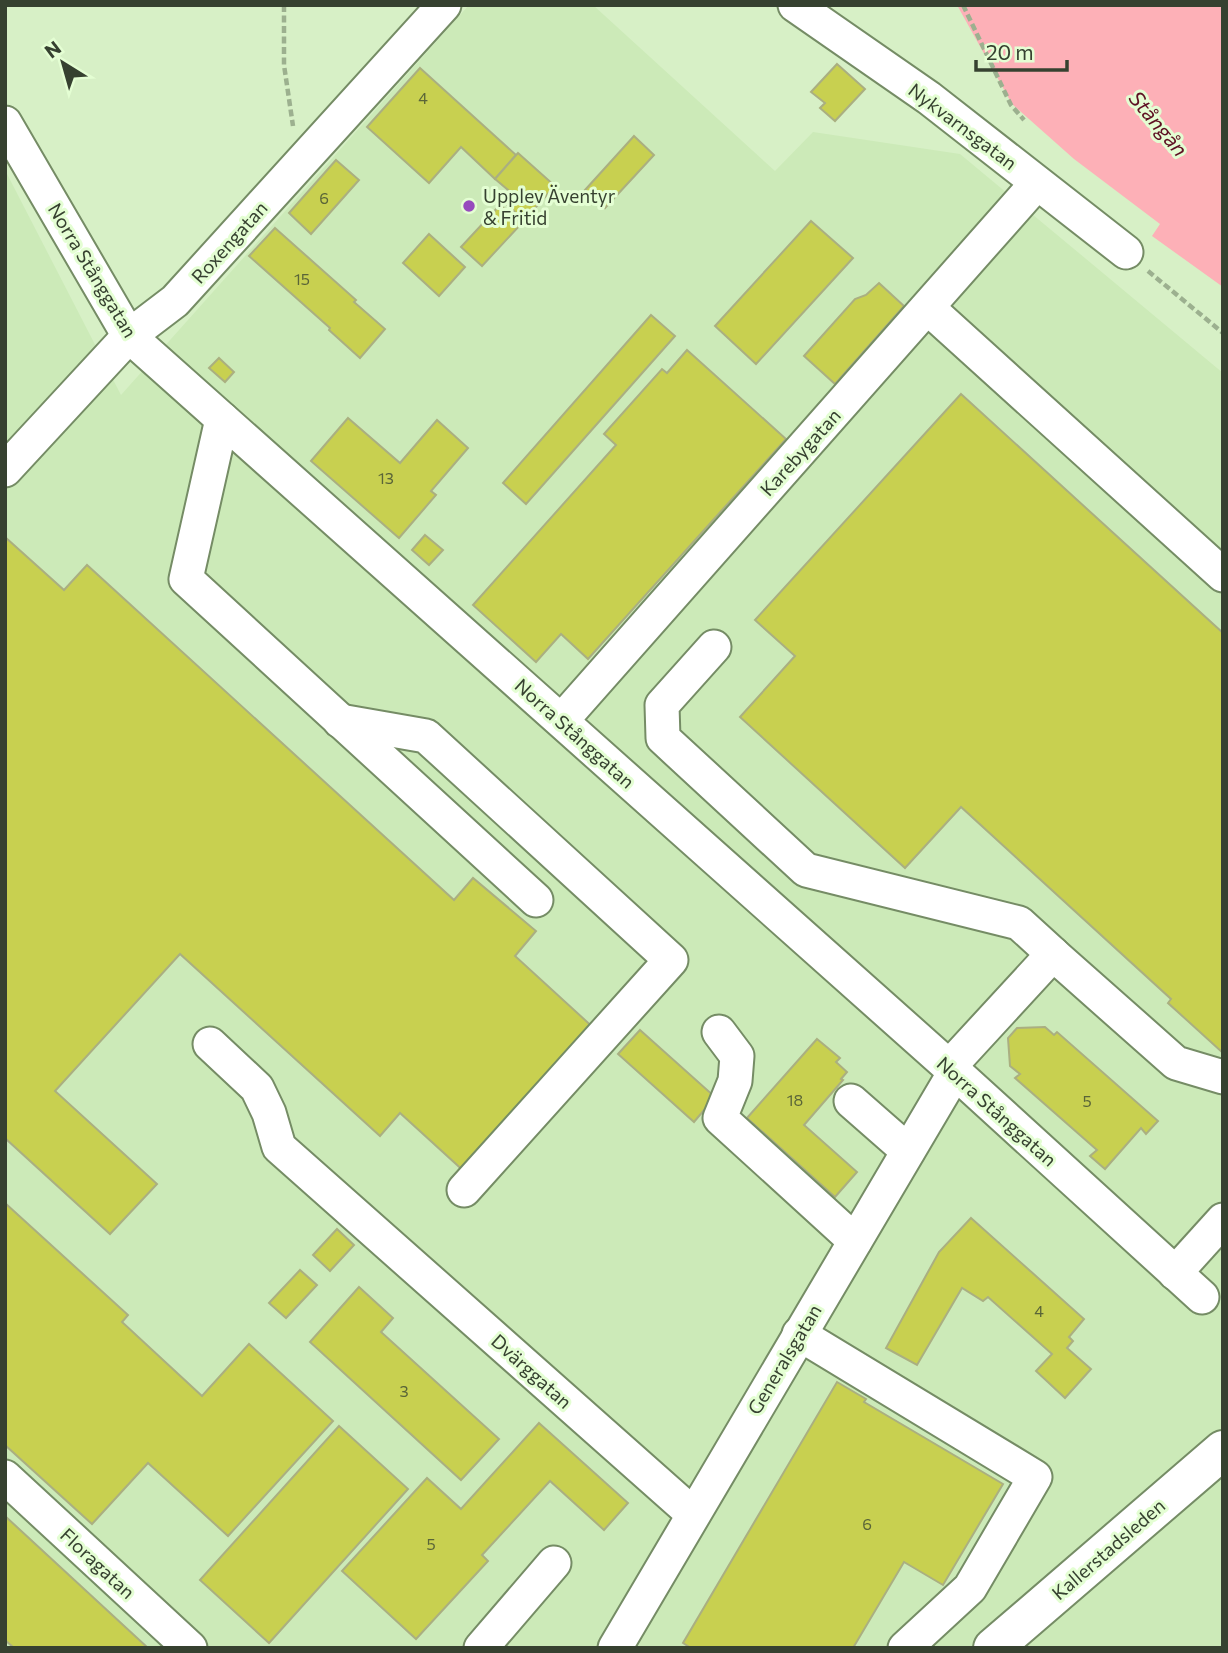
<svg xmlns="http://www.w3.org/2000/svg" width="1228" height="1653" font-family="Commissioner,sans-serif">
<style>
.built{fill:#cceab8}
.water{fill:#fdb0b7}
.building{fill:#c8d050;stroke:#aaaf81;stroke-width:2}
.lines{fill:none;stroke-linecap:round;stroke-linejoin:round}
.minor-casing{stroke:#758c65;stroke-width:37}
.major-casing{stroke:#758c65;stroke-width:42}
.path{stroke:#9cb08f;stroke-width:4.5;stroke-dasharray:7 3.5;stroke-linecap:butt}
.minor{stroke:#fff;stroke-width:33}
.major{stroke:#fff;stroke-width:38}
.poi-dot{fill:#974bbd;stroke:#e4fed3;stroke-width:2.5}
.labels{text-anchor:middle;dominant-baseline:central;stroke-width:6;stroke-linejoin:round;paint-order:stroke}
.number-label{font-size:16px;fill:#5a6538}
.street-label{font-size:19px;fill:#364130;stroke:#e4fed3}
.poi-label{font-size:19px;fill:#364130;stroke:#e4fed3;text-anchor:start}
.water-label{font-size:21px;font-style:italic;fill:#5e1123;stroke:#e4fed3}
</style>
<rect width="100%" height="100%" fill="#d7f0c6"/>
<!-- built -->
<polygon class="built" points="469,5 593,5 775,171 813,132 960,154 1223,373 1223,1648 5,1648 5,170 121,395"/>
<!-- water -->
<polygon class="water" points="957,5 1223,5 1223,287 1152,236 1160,224 1074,159 1012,104"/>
<!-- building -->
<g class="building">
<polygon points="837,64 865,89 835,121 820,108 825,103 811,92"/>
<polygon points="420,68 516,155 495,179 461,147 429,183 367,127"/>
<polygon points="634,136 654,155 605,208 585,190"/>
<polygon points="518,153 555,186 524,220 506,204 514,195 495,179"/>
<polygon points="336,160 359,180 311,234 289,213"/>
<polygon points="500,205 521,224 482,266 461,247"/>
<polygon points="811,221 853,258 756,364 715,326"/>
<polygon points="275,228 356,300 354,302 385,329 360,358 329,330 330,328 249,256"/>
<polygon points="429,234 465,267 439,296 403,263"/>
<polygon points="879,283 904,306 835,384 804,356 855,299 866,295"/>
<polygon points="651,315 675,336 526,504 503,483"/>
<polygon points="687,350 786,439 588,659 561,634 536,662 473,605 616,445 604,434 662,369 667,373"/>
<polygon points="219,358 234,372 225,382 209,368"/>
<polygon points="961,394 1223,633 1223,1053 1168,1003 1171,999 961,807 905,868 740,717 795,656 755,620"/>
<polygon points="348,418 400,463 437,420 468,448 431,491 436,495 399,538 311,461"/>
<polygon points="425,535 443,550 429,565 412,550"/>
<polygon points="5,537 64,590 87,565 454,900 473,878 536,931 515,956 597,1031 467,1174 400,1113 380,1136 180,954 55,1091 157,1184 110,1234 7,1140 5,1142"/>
<polygon points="1045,1027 1054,1035 1057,1032 1158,1121 1146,1134 1141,1128 1105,1169 1090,1156 1097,1150 1015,1078 1020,1074 1010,1066 1008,1038 1017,1028"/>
<polygon points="640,1030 715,1097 694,1122 618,1054"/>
<polygon points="817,1039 840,1058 836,1062 847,1072 841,1079 843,1080 804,1125 857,1172 835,1197 747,1118"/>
<polygon points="5,1203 128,1315 122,1322 202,1396 249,1344 333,1421 228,1536 148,1463 92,1524 5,1445"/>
<polygon points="971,1218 1084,1319 1069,1337 1073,1341 1067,1348 1091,1369 1065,1398 1036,1371 1052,1354 988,1297 983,1301 962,1288 917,1365 886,1348 939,1252"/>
<polygon points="337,1229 354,1245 330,1271 313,1255"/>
<polygon points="300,1270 317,1285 286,1318 269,1303"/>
<polygon points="359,1287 393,1318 381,1332 499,1439 461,1480 310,1342"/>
<polygon points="837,1382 866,1399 864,1402 1003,1484 943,1585 904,1562 853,1648 691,1648 683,1643"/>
<polygon points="539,1423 628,1503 604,1530 550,1481 482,1555 488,1561 416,1639 342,1571 427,1478 461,1509"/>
<polygon points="339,1426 408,1489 269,1643 200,1580"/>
<polygon points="5,1516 148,1648 14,1648 5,1640"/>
</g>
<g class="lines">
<defs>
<g id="minor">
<polyline points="795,5 929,98 1126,252"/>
<polyline points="5,123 129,336 955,1072 1202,1297"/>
<polyline points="928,308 1223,575"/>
<polyline points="222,419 186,579 536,900"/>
<polyline points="5,470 129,336 175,301 444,5"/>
<polyline points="714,647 662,705 663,738 806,870 1019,923 1053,954"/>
<polyline points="562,720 1037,183"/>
<polyline points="340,721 426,736 671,960 464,1190"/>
<polyline points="719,1032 737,1056 735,1081 720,1118 855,1241"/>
<polyline points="210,1044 257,1088 269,1113 279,1147 693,1514"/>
<polyline points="949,1067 1053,954 1176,1063 1223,1077"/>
<polyline points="851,1101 908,1151"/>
<polyline points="1175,1273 1223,1220"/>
<polyline points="799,1334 1035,1477 970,1588 905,1648"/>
<polyline points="5,1477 190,1648"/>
<polyline points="481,1648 554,1563"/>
<polyline points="615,1648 955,1072"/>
</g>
<polyline id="major" points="993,1648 1223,1450"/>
</defs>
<!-- minor casing -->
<use href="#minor" class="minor-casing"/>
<!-- major casing -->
<use href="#major" class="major-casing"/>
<!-- path -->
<g class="path">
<polyline points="284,5 284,65 293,126"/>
<polyline points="963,5 1011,105 1024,120"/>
<polyline points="1148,271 1223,333"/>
</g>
<!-- minor -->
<use href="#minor" class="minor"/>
<!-- major -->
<use href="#major" class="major"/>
</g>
<!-- markers -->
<circle class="poi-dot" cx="469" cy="206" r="7"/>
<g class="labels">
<!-- number labels -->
<g class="number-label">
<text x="423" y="97">4</text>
<text x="324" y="197">6</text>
<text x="302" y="278">15</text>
<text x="386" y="477">13</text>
<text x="795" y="1099">18</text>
<text x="1087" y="1100">5</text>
<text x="1039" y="1310">4</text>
<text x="404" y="1390">3</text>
<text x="867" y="1523">6</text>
<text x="431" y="1543">5</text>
</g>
<!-- street labels -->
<g class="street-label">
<text transform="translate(963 126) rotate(37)">Nykvarnsgatan</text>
<text transform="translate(229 242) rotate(-48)">Roxengatan</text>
<text transform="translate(93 270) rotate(59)">Norra Stånggatan</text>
<text transform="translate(800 452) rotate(-48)">Karebygatan</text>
<text transform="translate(575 733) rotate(42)">Norra Stånggatan</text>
<text transform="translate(997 1111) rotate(42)">Norra Stånggatan</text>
<text transform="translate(784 1359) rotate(-59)">Generalsgatan</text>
<text transform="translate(532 1371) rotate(42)">Dvärggatan</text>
<text transform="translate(1108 1549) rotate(-41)">Kallerstadsleden</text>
<text transform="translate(98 1563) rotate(43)">Floragatan</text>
</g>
<!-- poi labels -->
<g class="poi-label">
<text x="483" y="195">Upplev Äventyr<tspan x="483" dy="22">&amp; Fritid</tspan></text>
</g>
<!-- water labels -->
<g class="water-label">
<text transform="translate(1159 123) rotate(50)">Stångån</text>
</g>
</g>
<!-- border -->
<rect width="1228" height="1653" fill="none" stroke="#364130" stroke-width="14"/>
<!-- north arrow -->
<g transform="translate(63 63) rotate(323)" stroke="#e4fed3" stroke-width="5" paint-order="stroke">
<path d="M0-5L12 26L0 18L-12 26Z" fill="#364130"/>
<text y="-10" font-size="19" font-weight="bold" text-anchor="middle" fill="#364130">N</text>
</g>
<!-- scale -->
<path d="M976 60v10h91v-10" fill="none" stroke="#364130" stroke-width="3.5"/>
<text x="986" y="60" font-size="21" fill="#364130" stroke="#e4fed3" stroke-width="5" paint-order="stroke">20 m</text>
</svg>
